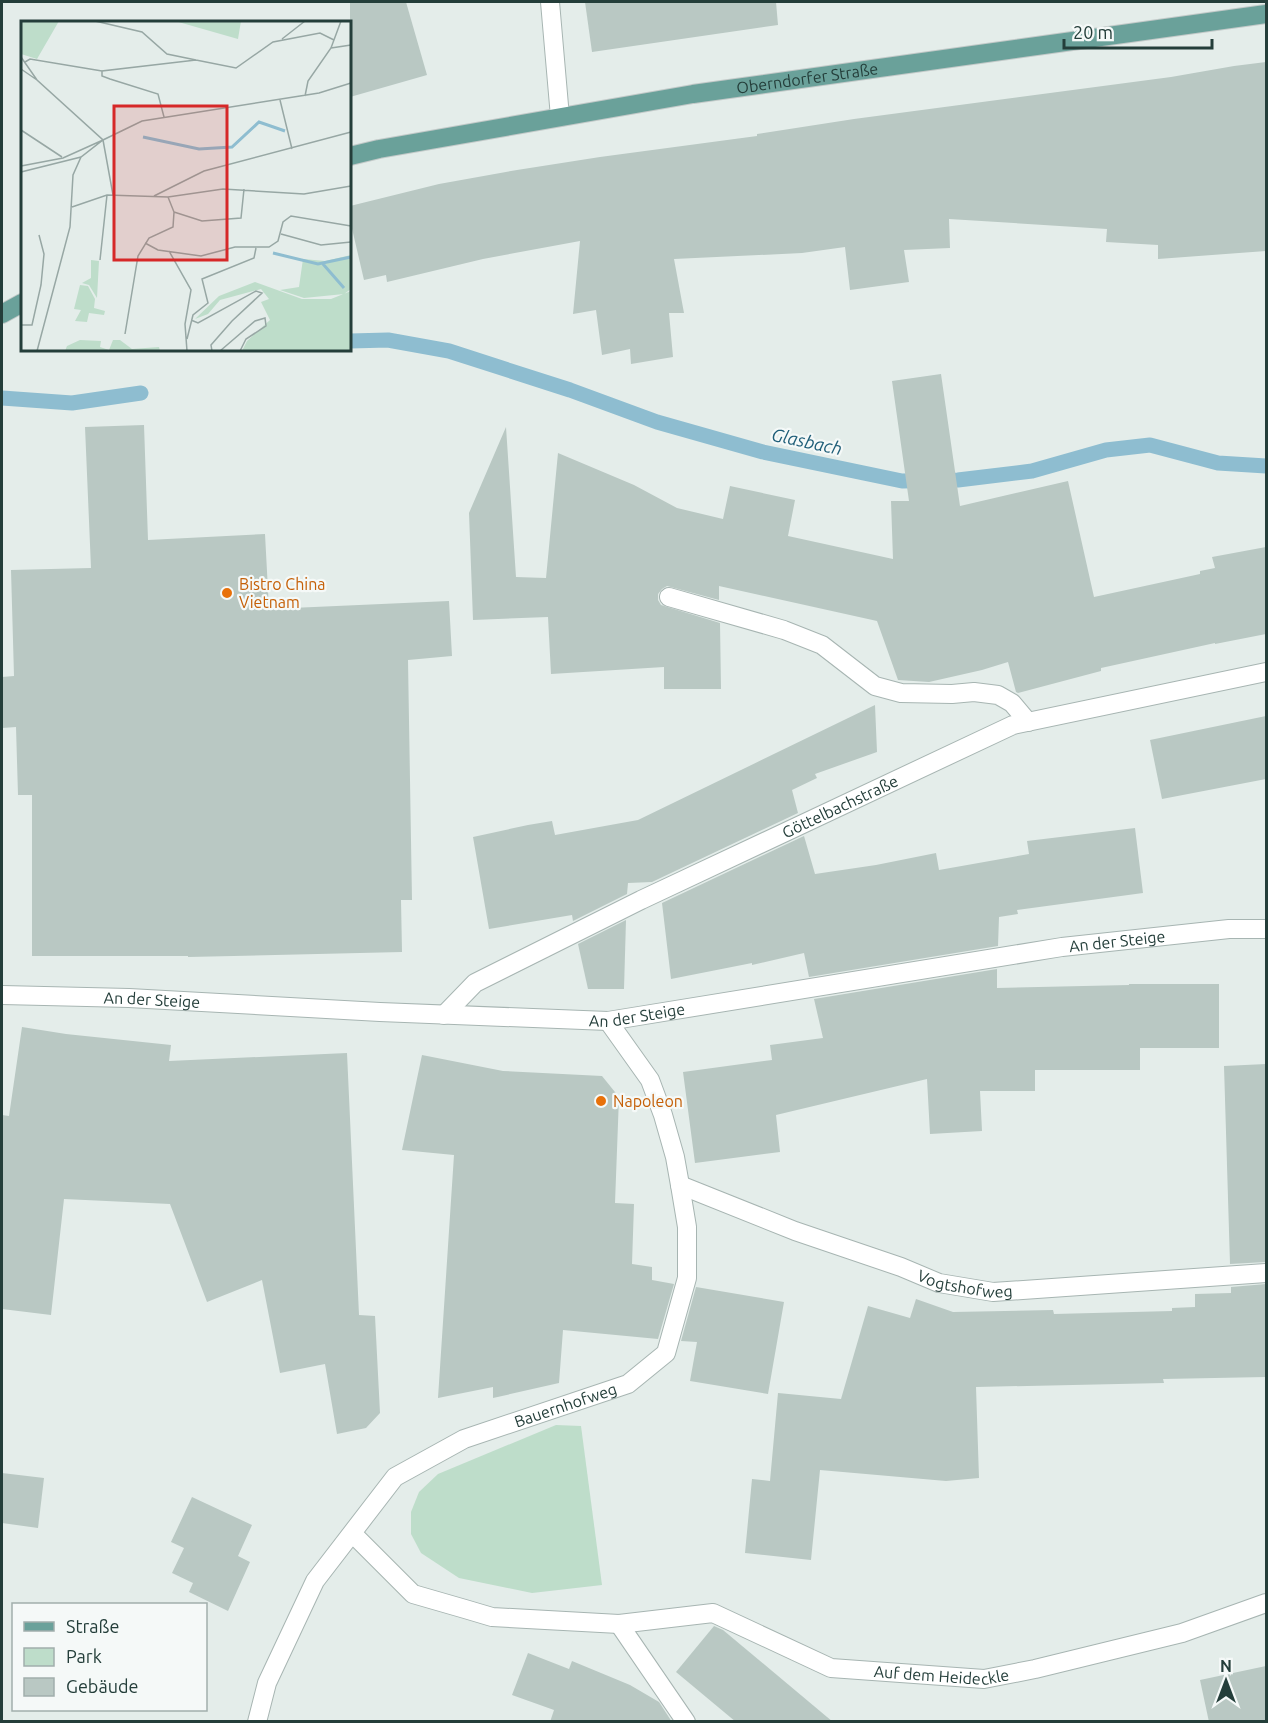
<svg xmlns="http://www.w3.org/2000/svg" width="1268" height="1723" font-family="Ubuntu,sans-serif">
<style>
.green{fill:#beddca}
.lines{fill:none;stroke-linecap:round;stroke-linejoin:round}
.stream{stroke:#8ebdd0;stroke-width:15}
.building{fill:#b9c8c3}
.minor-casing{stroke:#a7b5b2;stroke-width:20}
.major-casing{stroke:#c2c9c8;stroke-width:20}
.minor{stroke:#fff;stroke-width:18}
.major{stroke:#6aa19a;stroke-width:18}
.food-dot{fill:#e8710a;stroke:#f5f9f8;stroke-width:2}
.labels{text-anchor:middle;dominant-baseline:central;stroke-width:4.5;stroke-linejoin:round;paint-order:stroke}
.street-label{font-size:16px;fill:#243e3a;stroke:#f5f9f8}
.food-label{font-size:16px;fill:#c56008;stroke:#f5f9f8;text-anchor:start}
.water-label{font-size:18px;font-style:italic;fill:#1f5e78;stroke:#f5f9f8}
.inset-river{fill:none;stroke:#8ebdd0;stroke-width:3}
.inset-road{fill:none;stroke:#97a7a4;stroke-width:1.5}
.view{fill:#d62828;fill-opacity:0.15;stroke:#d62828;stroke-width:3}
.inset-edge{fill:none;stroke:#243e3a;stroke-width:3}
</style>
<rect width="100%" height="100%" fill="#e4edea"/>
<!-- green -->
<polygon class="green" points="556,1425 581,1426 602,1585 532,1593 459,1578 421,1553 411,1534 411,1512 419,1492 438,1474"/>
<g class="lines">
<!-- stream -->
<g class="stream">
<polyline points="350,341 388,340 449,351 570,390 657,422 763,452 902,481 958,480 1032,471 1106,450 1150,445 1218,463 1266,466"/>
<polyline points="2,398 72,403 141,393"/>
</g>
</g>
<!-- building -->
<g class="building">
<polygon points="350,2 406,2 427,75 350,97"/>
<polygon points="585,2 776,2 778,25 592,52"/>
<polygon points="1266,62 1266,251 1158,259 1158,245 1106,242 1107,229 949,219 950,248 904,250 909,282 850,290 845,247 802,253 674,259 684,313 669,313 673,357 631,364 630,349 602,355 596,310 573,314 580,241 483,259 387,282 386,275 364,280 350,220 350,206 439,184 517,170 600,157 757,136 757,134 854,119 1171,77 1234,66"/>
<polygon points="941,374 960,506 1068,481 1094,597 1200,574 1200,571 1215,568 1212,557 1266,547 1266,634 1215,644 1215,643 1101,668 1101,671 1018,693 1016,692 1008,662 982,670 929,682 898,680 877,621 719,586 719,600 667,586 662,589 658,594 658,600 661,605 720,623 721,689 664,689 664,667 551,674 548,617 473,620 469,513 506,427 516,577 546,578 558,453 634,485 677,508 723,519 730,486 795,500 788,536 893,559 891,501 909,501 892,381"/>
<polygon points="144,425 148,540 265,534 269,609 449,601 452,656 408,660 412,900 401,900 402,952 188,957 188,956 32,956 32,795 18,795 16,727 2,728 2,677 14,676 11,570 91,568 85,427"/>
<polygon points="875,705 877,752 815,774 817,778 792,790 798,813 652,882 628,883 627,894 573,921 572,915 489,929 473,837 528,825 552,821 555,835 638,820"/>
<polygon points="1266,716 1266,779 1162,799 1150,740"/>
<polygon points="1135,828 1143,893 1017,910 1018,914 999,917 998,946 809,977 804,953 752,965 752,963 671,979 662,903 804,836 815,874 876,865 936,853 939,870 1029,854 1027,841"/>
<polygon points="626,920 624,989 588,989 578,944"/>
<polygon points="997,969 997,988 1129,985 1129,984 1219,984 1219,1048 1140,1048 1140,1070 1035,1070 1035,1091 980,1091 982,1131 930,1134 927,1079 776,1115 780,1152 695,1163 683,1072 772,1060 770,1045 823,1038 814,999"/>
<polygon points="22,1027 66,1034 171,1045 169,1061 347,1053 359,1315 375,1316 380,1413 366,1428 337,1434 325,1364 280,1373 262,1280 207,1302 170,1204 64,1199 51,1315 2,1309 2,1115 9,1116"/>
<polygon points="422,1055 503,1071 602,1076 619,1097 615,1203 634,1204 632,1264 652,1267 652,1280 674,1284 658,1339 563,1330 559,1383 493,1398 493,1387 438,1398 454,1155 402,1150"/>
<polygon points="1266,1064 1266,1262 1230,1264 1224,1066"/>
<polygon points="1266,1284 1266,1377 1163,1379 1164,1383 976,1387 979,1478 946,1481 820,1470 811,1560 745,1553 752,1479 770,1481 778,1393 841,1399 868,1306 910,1318 916,1299 953,1312 1053,1310 1054,1314 1172,1311 1172,1308 1195,1307 1195,1294 1231,1293 1231,1287"/>
<polygon points="696,1287 784,1302 768,1394 690,1381 697,1342 681,1341"/>
<polygon points="2,1473 44,1478 38,1528 2,1523"/>
<polygon points="192,1497 252,1525 238,1556 250,1562 228,1611 189,1592 193,1583 172,1573 184,1548 171,1542"/>
<polygon points="714,1626 723,1630 833,1722 736,1722 676,1672"/>
<polygon points="528,1653 569,1669 572,1661 630,1685 659,1702 672,1722 550,1722 554,1710 512,1695"/>
<polygon points="1266,1666 1266,1722 1209,1722 1200,1680"/>
</g>
<g class="lines">
<defs>
<g id="minor">
<polyline points="550,2 560,117"/>
<polyline points="669,597 784,630 822,645 875,686 901,693 952,694 974,692 998,695 1012,703 1028,722"/>
<path id="s1" d="M2 995 129 998 380 1012 608 1021 1062 947 1229 929H1266"/>
<path id="s2" d="M444 1015 475 983 641 900 1013 725 1266 672"/>
<path id="s3" d="M680 1185 795 1231 901 1267 939 1283 993 1292 1266 1273"/>
<path id="s4" d="M353 1534 413 1594 465 1609 492 1617 619 1624 713 1613 831 1668 984 1679 1035 1669 1182 1633 1266 1603"/>
<polyline points="619,1624 686,1722"/>
<path id="s5" d="M257 1722 267 1683 315 1581 395 1477 464 1439 628 1384 666 1353 687 1278V1227L680 1185 675 1157 663 1115 650 1080 608 1021"/>
</g>
<g id="major">
<path id="s6" d="M350 156 379 149 693 94 1266 14"/>
<polyline points="2,314 22,303"/>
</g>
</defs>
<!-- minor casing -->
<use href="#minor" class="minor-casing"/>
<!-- major casing -->
<use href="#major" class="major-casing"/>
<!-- minor -->
<use href="#minor" class="minor"/>
<!-- major -->
<use href="#major" class="major"/>
</g>
<!-- markers -->
<g class="food-dot">
<circle cx="227" cy="593" r="6"/>
<circle cx="601" cy="1101" r="6"/>
</g>
<g class="labels">
<!-- street labels -->
<g class="street-label">
<text stroke="none"><textPath href="#s6" startOffset="464">Oberndorfer Straße</textPath></text>
<text stroke="none"><textPath href="#s2" startOffset="450">Göttelbachstraße</textPath></text>
<text stroke="none"><textPath href="#s1" startOffset="1122">An der Steige</textPath></text>
<text stroke="none"><textPath href="#s1" startOffset="150">An der Steige</textPath></text>
<text stroke="none"><textPath href="#s1" startOffset="636">An der Steige</textPath></text>
<text stroke="none"><textPath href="#s3" startOffset="303">Vogtshofweg</textPath></text>
<text stroke="none"><textPath href="#s5" startOffset="470">Bauernhofweg</textPath></text>
<text stroke="none"><textPath href="#s4" startOffset="630">Auf dem Heideckle</textPath></text>
</g>
<!-- food labels -->
<g class="food-label">
<text x="239" y="584">Bistro China<tspan x="239" dy="18">Vietnam</tspan></text>
<text x="613" y="1101">Napoleon</text>
</g>
<!-- water labels -->
<g class="water-label">
<text transform="translate(807 441) rotate(12)">Glasbach</text>
</g>
</g>
<!-- overview -->
<g transform="translate(21 21)">
<rect width="330" height="330" fill="#e4edea"/>
<path d="M0 0H38L16 38 0 33ZM154 0H220L217 18ZM330 234V268L323 273 283 277 259 269 278 266 282 238 304 240ZM70 239 78 240 76 277 68 264 61 262 70 257ZM234 261 281 278H310L330 270V330H221L226 320 249 299 240 281 248 278 240 268 199 279 187 293 174 298 198 275ZM59 264 67 265 74 278 73 287 84 290 83 294 68 292 66 301 54 300 60 289 53 288ZM59 319 80 320 79 326 88 329 92 319H99L111 328 138 326 139 330H44L46 325Z" fill="#beddca"/>
<path class="inset-river" d="M122 116 178 128 211 126 238 101 264 110M252 232 297 243 330 236M302 243 323 267"/>
<path class="inset-road" d="M74 0 121 11 146 33 175 39M261 18 284 0M310 27 330 24M0 36 16 59 82 119 92 174M4 41 9 38 81 50M0 48 16 59M284 75 287 60 310 27 320 0M259 79 271 128M143 96 137 73 89 58 81 55V50L175 39 215 47 252 21 299 12 313 19M0 109 41 136M0 145 42 137 82 119M0 151 60 136 82 119 121 100 298 72 330 62M133 175 183 150 330 111M51 186 86 174 147 176 202 168 283 173 330 165M153 191 181 200 220 197 223 168M260 213 300 224 330 221M124 222 137 229 180 235 214 226H248L257 220 262 201 270 195 330 205M148 230 170 269 164 303 166 330M79 239 86 174M170 299 177 302 235 270 241 272 211 300 190 324 191 330M0 304H11L20 264 23 233 18 214M104 313 117 235 128 217 152 206 153 191 147 176M166 318 172 294 187 282 181 258 233 237 235 227M16 330 49 206 52 154 60 136M199 330 234 300 244 297 245 305 225 318 219 330"/>
<path class="view" d="M93 85H206V239H93Z"/>
<rect width="330" height="330" class="inset-edge"/>
</g>
<!-- border -->
<rect width="1268" height="1723" fill="none" stroke="#243e3a" stroke-width="6"/>
<!-- legend -->
<rect x="12" y="1603" width="195" height="108" fill="#f5f9f8" stroke="#a1aeac" stroke-width="1.5"/>
<rect x="24" y="1622" width="30" height="9" fill="#6aa19a" stroke="#a1aeac" stroke-width="1.5"/>
<text x="66" y="1633" font-size="18" fill="#243e3a">Straße</text>
<rect x="24" y="1648" width="30" height="18" fill="#beddca" stroke="#a1aeac" stroke-width="1.5"/>
<text x="66" y="1663" font-size="18" fill="#243e3a">Park</text>
<rect x="24" y="1678" width="30" height="18" fill="#b9c8c3" stroke="#a1aeac" stroke-width="1.5"/>
<text x="66" y="1693" font-size="18" fill="#243e3a">Gebäude</text>
<!-- north arrow -->
<g transform="translate(1226 1681)" stroke="#f5f9f8" stroke-width="4.5" paint-order="stroke">
<path d="M0-4.5L10 22L0 15L-10 22Z" fill="#243e3a"/>
<text y="-9" font-size="16" font-weight="bold" text-anchor="middle" fill="#243e3a">N</text>
</g>
<!-- scale -->
<path d="M1064 39v9h148v-9" fill="none" stroke="#243e3a" stroke-width="3"/>
<text x="1073" y="39" font-size="18" fill="#243e3a" stroke="#f5f9f8" stroke-width="4.5" paint-order="stroke">20 m</text>
</svg>
